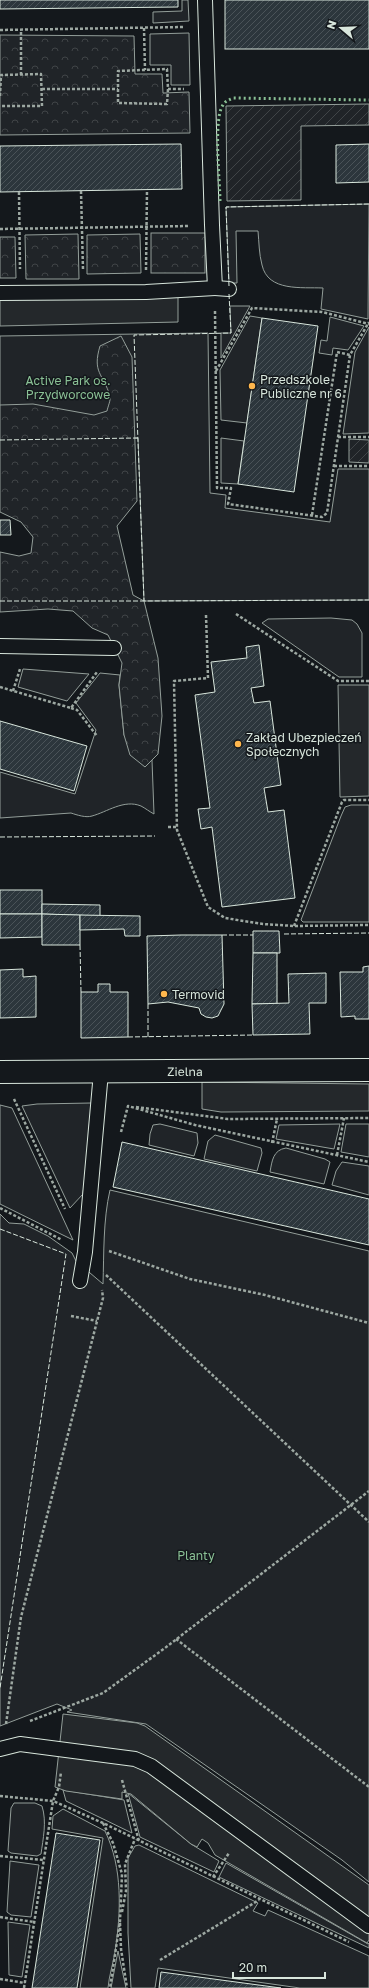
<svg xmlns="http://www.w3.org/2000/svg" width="369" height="1988" font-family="'Golos Text',sans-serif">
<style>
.green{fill:#202428;stroke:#939e99}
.forest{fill:url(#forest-crowns);stroke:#939e99}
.garden{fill:url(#garden-furrows);stroke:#939e99}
.parking{fill:#24282b;stroke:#939e99}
.building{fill:url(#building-hatch);stroke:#d8e6dc}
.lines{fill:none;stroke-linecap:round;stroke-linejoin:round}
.lane-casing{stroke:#d8e6dc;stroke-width:16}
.street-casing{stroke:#d8e6dc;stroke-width:24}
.path{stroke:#9da8a2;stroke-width:2.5;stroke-dasharray:3 2;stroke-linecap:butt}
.lane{stroke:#14181c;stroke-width:14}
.street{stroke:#14181c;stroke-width:22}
.hedge{stroke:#8ac095;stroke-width:3;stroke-dasharray:2 3;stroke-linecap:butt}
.fence{stroke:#d8e6dc;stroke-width:1;stroke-dasharray:5 2;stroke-linecap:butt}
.poi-dot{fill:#ffb74d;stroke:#14181c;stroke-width:1.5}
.labels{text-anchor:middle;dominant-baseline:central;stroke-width:3;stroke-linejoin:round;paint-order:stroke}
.poi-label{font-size:12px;fill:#d8e6dc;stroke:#14181c;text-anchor:start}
.park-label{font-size:12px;fill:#8ac095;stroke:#14181c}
.street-label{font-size:12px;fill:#d8e6dc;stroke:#14181c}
</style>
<defs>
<pattern id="forest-crowns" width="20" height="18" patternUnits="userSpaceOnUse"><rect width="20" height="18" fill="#202428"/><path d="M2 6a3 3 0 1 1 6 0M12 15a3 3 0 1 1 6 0" fill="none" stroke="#404447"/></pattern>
<pattern id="garden-furrows" width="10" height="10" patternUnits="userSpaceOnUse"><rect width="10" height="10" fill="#202428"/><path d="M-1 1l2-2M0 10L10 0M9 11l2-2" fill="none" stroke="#404447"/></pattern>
<pattern id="building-hatch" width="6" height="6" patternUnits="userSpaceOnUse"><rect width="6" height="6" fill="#2c363c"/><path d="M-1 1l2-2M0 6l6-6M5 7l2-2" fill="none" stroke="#4a5358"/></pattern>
</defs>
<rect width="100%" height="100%" fill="#14181c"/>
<!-- green -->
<g class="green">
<polygon points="182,0 188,0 189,21 153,23 153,12 182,11"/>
<polygon points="189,33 190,85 171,85 171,65 150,65 150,34"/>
<path d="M369 204 368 319 321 309 323 288C302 287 268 292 262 265 259 254 259 242 258 231H236L237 283H229L226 207Z"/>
<polygon points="230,306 250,306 221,358 221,333 231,333"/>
<polygon points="250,316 262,318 247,423 221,420 220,370"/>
<polygon points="330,317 364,326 348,350 333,348 332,355 319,353 321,340 327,341"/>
<polygon points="369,327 369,433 343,434 355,352"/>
<polygon points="208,333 210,493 226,495 225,508 330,522 338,469 369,469 369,600 144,601 138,438 0,440 0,336"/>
<polygon points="221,438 244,441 238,484 221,483"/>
<polygon points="331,618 352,620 357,624 362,633 362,677 339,677 262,623 268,619"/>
<polygon points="23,669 89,674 67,701 18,687"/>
<path d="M100 673 120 675 119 685 124 735 145 767 152 760 154 814C150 812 145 808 141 806 124 799 107 812 92 816 86 818 77 815 71 813L0 818V772L75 794 96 730 76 703Z"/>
<polygon points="351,805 369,805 369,922 303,922 301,920 341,816 345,807"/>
<polygon points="91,1103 93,1106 90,1116 88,1145 83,1194 70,1208 22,1106 37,1104"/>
<polygon points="0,1105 12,1108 73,1240 0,1204"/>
<polygon points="160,1124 197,1133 198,1143 194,1156 149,1145 150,1134 153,1125"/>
<polygon points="340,1124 334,1149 276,1139 279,1125"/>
<polygon points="346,1124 369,1124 369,1157 341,1152"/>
<polygon points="215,1135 261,1148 262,1153 257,1171 204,1159 208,1141"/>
<path d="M286 1148 325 1159 330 1162 324 1184 270 1172C272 1161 273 1150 286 1148Z"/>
<polygon points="342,1162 369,1166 369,1195 332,1185 336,1171"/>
<path d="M110 1190 369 1251V1882L342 1860 146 1724 67 1712 72 1710 57 1704 0 1726V1214L9 1223 24 1224 48 1236 72 1253 76 1261 103 1284C104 1254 103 1220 110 1190Z"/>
<polygon points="63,1790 124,1800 132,1833 66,1801"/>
<polygon points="128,1793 191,1844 219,1861 214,1872 140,1837"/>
<path d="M14 1803H35L42 1806C47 1822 43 1839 41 1854L37 1856 11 1853 8 1851 11 1808Z"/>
<path d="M63 1809 105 1831C123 1868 121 1912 115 1952 113 1964 109 1976 108 1988H80L103 1838 52 1829 53 1816Z"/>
<polygon points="139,1845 258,1903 253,1911 265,1916 268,1910 369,1956 369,1988 300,1988 158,1968 155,1988 131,1988 128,1933 128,1858 135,1846"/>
<polygon points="10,1861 39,1865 31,1917 11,1915 7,1912"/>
<polygon points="226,1863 368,1944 369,1943 369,1948 219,1877"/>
<polygon points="8,1922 30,1925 22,1977 9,1975"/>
<polygon points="118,1951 126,1988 111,1988"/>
</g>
<!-- forest -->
<g class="forest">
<polygon points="0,35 134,36 135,74 162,74 163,93 189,92 190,133 0,135"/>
<rect x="151" y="233" width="54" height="40"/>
<polygon points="78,234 79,279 26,279 25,235"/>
<polygon points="140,234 141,273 87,274 87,235"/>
<polygon points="0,237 15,237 16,278 0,278"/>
<path d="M121 336 132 357 137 501 117 526 133 595 144 601 158 658 162 716 158 754 145 767 130 755 124 735 119 685 122 663 108 635 92 628 73 611 48 609 0 612V552L19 556 31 553 33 537 21 522 0 512V405L33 404 94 415 107 411C108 406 111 400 110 396 103 373 92 373 100 346Z"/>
</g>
<!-- garden -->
<g class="garden">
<polygon points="369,104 369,125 301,126 301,200 227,201 226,106"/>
<polygon points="349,439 369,440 369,463 349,462"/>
</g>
<!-- parking -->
<g class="parking">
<polygon points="178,296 178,322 0,326 0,300"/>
<polygon points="338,685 369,685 369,796 340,797"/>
<polygon points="202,1082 369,1084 369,1111 221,1112 202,1109"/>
<polygon points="63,1714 137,1723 145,1726 369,1885 369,1940 367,1943 215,1855 208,1843 202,1839 197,1847 191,1844 131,1794 122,1792 122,1799 66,1791 55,1787"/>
</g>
<!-- building -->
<g class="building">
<polygon points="0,0 178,0 178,7 0,9"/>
<rect x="225" y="0" width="144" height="49"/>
<polygon points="181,144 182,189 0,192 0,146"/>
<polygon points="369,144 369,182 336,183 336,145"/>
<polygon points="262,318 318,326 294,492 238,484"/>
<polygon points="0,520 10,520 11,535 0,535"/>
<polygon points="259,645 264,686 251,688 254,703 270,701 281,785 264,788 268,812 284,810 295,898 222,907 212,827 201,829 198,809 210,808 195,695 215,692 211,662 247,658 246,647"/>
<polygon points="0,721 87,746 74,791 0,769"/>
<rect x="0" y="890" width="42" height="24"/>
<polygon points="42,904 100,905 100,916 42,914"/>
<polygon points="0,914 42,914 42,937 0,938"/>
<polygon points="42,914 80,915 80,945 42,945"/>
<polygon points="80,915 140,916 140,936 125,936 124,929 80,930"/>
<polygon points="253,931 279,931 280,953 253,953"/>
<polygon points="181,935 222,935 224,1004 218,1016 212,1018 206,1017 201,1014 199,1008 168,1002 148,1004 147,936"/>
<polygon points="253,953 277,953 277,1004 252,1004"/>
<polygon points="369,966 369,1019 355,1019 355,1016 341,1017 340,972 363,972 363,967"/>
<polygon points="23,969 23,977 36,976 36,1017 0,1018 0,970"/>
<polygon points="326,973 326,1003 309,1003 310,1034 253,1035 252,1004 289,1003 288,974"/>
<polygon points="98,984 110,984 110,992 128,992 128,1037 81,1038 81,992 98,992"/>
<polygon points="122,1142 369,1199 369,1245 113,1187"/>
<polygon points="56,1833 100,1840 77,1988 32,1988"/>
<polygon points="161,1972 281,1988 159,1988"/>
</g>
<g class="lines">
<defs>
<g id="lane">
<polyline points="215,288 229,289"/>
<polyline points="0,293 146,292 215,288 212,225 205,0"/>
<polyline points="0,646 114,648"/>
<polyline points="80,1281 85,1252 101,1072"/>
<polyline points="0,1749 20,1744 135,1759 151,1766 369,1926"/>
</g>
<g id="street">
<path id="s1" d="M0 1072 369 1070"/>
</g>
</defs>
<!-- lane casing -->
<use href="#lane" class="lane-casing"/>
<!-- street casing -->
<use href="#street" class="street-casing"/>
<!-- path -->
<g class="path">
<polyline points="144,28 145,70"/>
<polyline points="0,30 183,27"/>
<polyline points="21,75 21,30"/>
<polyline points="42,89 118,89"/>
<polyline points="168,89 167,104 118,103 118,71 167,69 168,89 184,89"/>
<polyline points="0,96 1,75 41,74 42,106 0,106"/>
<polyline points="81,191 83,270"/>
<polyline points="19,192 20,269"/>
<polyline points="0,229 189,226"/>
<polyline points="146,270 147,190"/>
<polyline points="215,311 217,488 231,488 228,504 322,517 327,513 350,355 369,322"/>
<polyline points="216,371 252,308 322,312 369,324"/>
<polyline points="338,437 369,437"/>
<polyline points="334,466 369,466"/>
<polyline points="312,515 337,352 350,355"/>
<polyline points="236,614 338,681 369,681"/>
<polyline points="206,615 208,678 174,681 177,830 208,907 225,918 263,924 294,926 369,925"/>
<polyline points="0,687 71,708 97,672"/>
<polyline points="13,691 20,669"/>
<polyline points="71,708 77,710 97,736"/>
<polyline points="168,827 177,827"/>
<polyline points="294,926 342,802 344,800 369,800"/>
<polyline points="14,1099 65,1209"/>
<polyline points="136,1107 228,1119 369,1118"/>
<polyline points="121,1132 128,1106 195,1125 369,1162"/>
<polyline points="272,1143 277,1119"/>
<polyline points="337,1155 344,1118"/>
<polyline points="0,1208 62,1240"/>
<polyline points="109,1251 190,1279 265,1295 369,1323"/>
<polyline points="106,1275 369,1522"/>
<polyline points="71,1316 97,1321"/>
<polyline points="176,1639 369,1787"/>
<polyline points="30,1721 103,1693 165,1648 369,1491"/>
<polyline points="6,1724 21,1617 103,1298 102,1290"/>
<polyline points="122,1780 139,1841"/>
<polyline points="0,1796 53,1801 103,1823 349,1942"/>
<polyline points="103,1823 113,1843 122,1874 120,1921 110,1988"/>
<polyline points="0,1856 44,1860"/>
<polyline points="213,1877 229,1853"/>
<polyline points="122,1912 126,1891 125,1864 135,1839"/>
<polyline points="0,1917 34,1922"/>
<polyline points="120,1923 121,1949 127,1988"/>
<polyline points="160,1960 259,1900"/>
<polyline points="0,1979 25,1983"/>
<polyline points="24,1988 53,1801 59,1787 61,1772"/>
</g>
<!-- lane -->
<use href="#lane" class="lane"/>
<!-- street -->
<use href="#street" class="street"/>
<!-- hedge -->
<path class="hedge" d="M220 201C220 183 213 118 223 105 225 101 229 100 233 98L369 100"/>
<!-- fence -->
<g class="fence">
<polyline points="229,286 226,207 369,204"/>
<polyline points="229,294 231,333 134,335 144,601 369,600"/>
<polyline points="0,440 138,438"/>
<polyline points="0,601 144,601"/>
<polyline points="0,837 155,836"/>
<polyline points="284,934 369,933"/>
<polyline points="222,935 253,935"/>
<polyline points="80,945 81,992"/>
<polyline points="148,1004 148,1037"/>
<polyline points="128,1037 253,1035"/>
<polyline points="0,1229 66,1254 0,1688"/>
</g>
</g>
<!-- markers -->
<g class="poi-dot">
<circle cx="252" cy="386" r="4"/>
<circle cx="238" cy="744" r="4"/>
<circle cx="164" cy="994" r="4"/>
</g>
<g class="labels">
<!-- poi labels -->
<g class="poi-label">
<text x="260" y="379">Przedszkole<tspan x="260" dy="14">Publiczne nr 6</tspan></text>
<text x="246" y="737">Zakład Ubezpieczeń<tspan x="246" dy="14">Społecznych</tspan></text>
<text x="172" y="994">Termovid</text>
</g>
<!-- park labels -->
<g class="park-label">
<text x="68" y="380">Active Park os.<tspan x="68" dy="14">Przydworcowe</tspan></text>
<text x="196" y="1555">Planty</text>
</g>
<!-- street labels -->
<g class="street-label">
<text stroke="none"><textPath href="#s1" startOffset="185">Zielna</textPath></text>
</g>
</g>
<!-- north arrow -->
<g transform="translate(341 28) rotate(289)" stroke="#14181c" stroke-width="3" paint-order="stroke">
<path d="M0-3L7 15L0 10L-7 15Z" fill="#d8e6dc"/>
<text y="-6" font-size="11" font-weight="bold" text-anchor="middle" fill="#d8e6dc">N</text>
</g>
<!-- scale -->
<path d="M233 1972v6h92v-6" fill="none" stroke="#d8e6dc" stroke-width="2"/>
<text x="239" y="1972" font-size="12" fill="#d8e6dc" stroke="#14181c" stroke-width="3" paint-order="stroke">20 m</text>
</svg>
